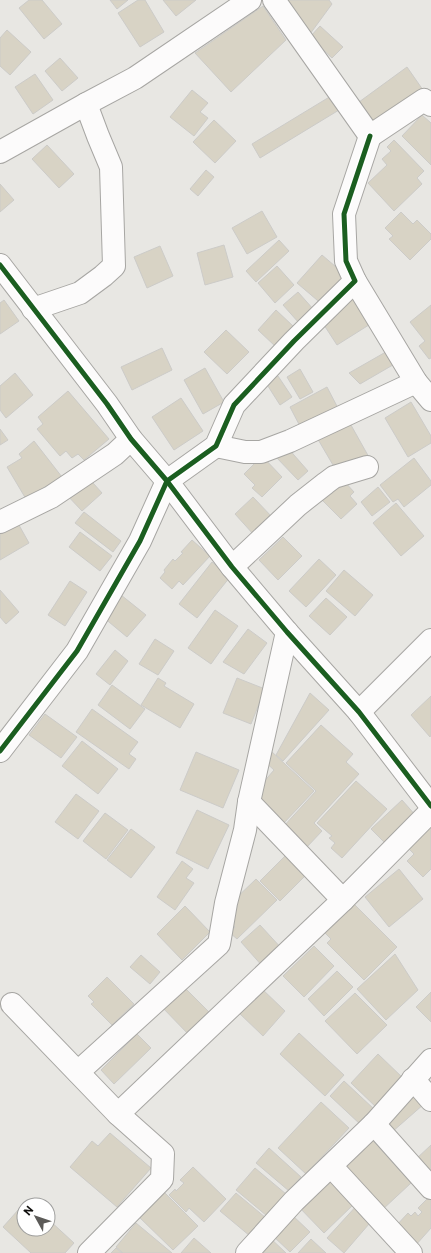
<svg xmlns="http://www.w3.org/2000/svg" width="431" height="1253" font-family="Commissioner,sans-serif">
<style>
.building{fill:#d8d3c5;stroke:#cccbc8}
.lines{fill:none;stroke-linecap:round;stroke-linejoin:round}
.minor-casing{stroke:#a7a6a3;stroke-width:24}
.minor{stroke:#fcfbfb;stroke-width:22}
.cycleway-casing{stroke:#fff;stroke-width:8}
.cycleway{stroke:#1b5e20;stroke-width:5}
</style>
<rect width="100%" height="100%" fill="#e8e7e3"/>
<!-- building -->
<g class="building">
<polygon points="29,0 42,0 62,24 44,39 19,8"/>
<polygon points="110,0 128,0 117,9"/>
<polygon points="138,0 145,0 164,32 140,47 118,13"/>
<polygon points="163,0 196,0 176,16"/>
<polygon points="288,0 329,0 332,4 310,34 289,4"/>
<polygon points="263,6 286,40 231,92 195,53"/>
<polygon points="320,26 343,47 332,58 310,37"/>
<polygon points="7,30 31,52 10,75 0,66 0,38"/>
<polygon points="60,58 78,78 62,91 45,71"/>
<polygon points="407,67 423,90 375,125 359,102"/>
<polygon points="35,74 53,100 33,114 15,87"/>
<polygon points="192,90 208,103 200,112 208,118 194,136 170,117"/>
<polygon points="331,96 339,110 260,158 252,144"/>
<polygon points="422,115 431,123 431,165 402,136"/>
<polygon points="214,120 236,141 215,163 193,142"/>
<polygon points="394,140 424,171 417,178 422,184 394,211 368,183 387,165 382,159 391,151 387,147"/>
<polygon points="47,145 74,174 59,188 32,159"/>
<polygon points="206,170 214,177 198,196 190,189"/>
<polygon points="0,184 14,200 0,212"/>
<polygon points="262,211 277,237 247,254 232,228"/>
<polygon points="401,212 413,224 417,220 431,234 431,239 410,260 389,239 393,236 385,228"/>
<polygon points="279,240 289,251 256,282 246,271"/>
<polygon points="224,245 233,277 205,285 197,253"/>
<polygon points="160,246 173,276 147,288 134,257"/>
<polygon points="322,255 349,278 324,306 297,283"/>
<polygon points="277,266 294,285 275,303 258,283"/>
<polygon points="298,292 314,310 299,323 283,305"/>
<polygon points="355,297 372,323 337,345 324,325"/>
<polygon points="4,300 19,321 0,334 0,303"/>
<polygon points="431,305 431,358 429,359 419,346 425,341 410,322"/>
<polygon points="276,310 293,326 275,346 258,330"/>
<polygon points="226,330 249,352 227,374 204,352"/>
<polygon points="162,348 172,370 132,390 121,367"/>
<polygon points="391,349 398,362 360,384 349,373"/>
<polygon points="205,368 224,402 203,414 184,380"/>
<polygon points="300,369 313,392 300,399 287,377"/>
<polygon points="15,373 33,395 6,418 0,410 0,386"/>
<polygon points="278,376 292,397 280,405 266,383"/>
<polygon points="327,387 340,412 303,432 290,407"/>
<polygon points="68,391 109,439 84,460 78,454 72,458 66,451 60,456 37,429 43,424 38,417"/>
<polygon points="181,398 203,431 174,450 152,417"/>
<polygon points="411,402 431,436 431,443 408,457 385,418"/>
<polygon points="347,418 370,459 342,475 335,464 333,465 316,436"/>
<polygon points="0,429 8,440 0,445"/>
<polygon points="34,441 62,477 47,489 45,487 26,499 7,467 22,458 19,454"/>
<polygon points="287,447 308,471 298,480 276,457"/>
<polygon points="262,456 282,477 262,497 252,488 255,485 244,474"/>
<polygon points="414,458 431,481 431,485 404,507 398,499 393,502 380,485"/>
<polygon points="85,474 102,493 82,511 65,493"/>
<polygon points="344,481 354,492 350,496 357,504 341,519 320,498"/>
<polygon points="378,487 390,502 372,516 361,502"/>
<polygon points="253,497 273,518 254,535 235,514"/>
<polygon points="396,503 424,536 401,556 373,523"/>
<polygon points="84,512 121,541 113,552 75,523"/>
<polygon points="15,518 29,543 0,560 0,527"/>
<polygon points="80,532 112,556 100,571 69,547"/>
<polygon points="283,537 302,556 278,580 259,560"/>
<polygon points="192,540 210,556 183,585 179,581 172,589 160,578 165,572 164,570 173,559 175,561 183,553 181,552"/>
<polygon points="319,559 336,575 306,607 289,591"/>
<polygon points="212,562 230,577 197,618 179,604"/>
<polygon points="344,570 373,595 355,616 326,591"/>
<polygon points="70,581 87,592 65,626 48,615"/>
<polygon points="0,590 19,612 6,624 0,617"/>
<polygon points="121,595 146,615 127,637 103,617"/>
<polygon points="326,598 347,617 330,635 309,616"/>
<polygon points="215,610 238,626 211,664 188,648"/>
<polygon points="248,629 267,643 244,674 223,662"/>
<polygon points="155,639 174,651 158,675 139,664"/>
<polygon points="115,650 128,661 110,685 96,674"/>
<polygon points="158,678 166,683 164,686 194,704 180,728 141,705"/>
<polygon points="237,678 265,689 251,724 223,713"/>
<polygon points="112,685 145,709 130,729 98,705"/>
<polygon points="310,693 329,710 283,761 276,755"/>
<polygon points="431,696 431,735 430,737 411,715"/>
<polygon points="92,709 138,742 129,754 136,759 129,769 76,732"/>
<polygon points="45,714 77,737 61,758 29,735"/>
<polygon points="321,725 353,754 346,762 359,774 314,823 322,831 306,848 283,827 316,791 286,763"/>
<polygon points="82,741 118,769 98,794 62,766"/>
<polygon points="271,751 314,791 283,824 258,801 261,785 274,770 263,760"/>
<polygon points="196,752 239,770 223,808 180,790"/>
<polygon points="356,781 387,809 342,858 331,848 335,843 329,838 332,836 317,823"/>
<polygon points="76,794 99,811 78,839 55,822"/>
<polygon points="402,800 417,817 387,845 371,829"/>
<polygon points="197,810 229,825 208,869 176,853"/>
<polygon points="105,813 128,830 106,859 83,841"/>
<polygon points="431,824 431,869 423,877 407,861 414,854 408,848"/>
<polygon points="131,829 155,847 131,878 107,860"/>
<polygon points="289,852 309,872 280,901 260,881"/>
<polygon points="182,861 193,869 186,878 194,883 175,910 157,897"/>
<polygon points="399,869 423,899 389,927 365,897"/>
<polygon points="256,879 277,900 237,939 230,933 235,927 228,920 230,904"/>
<polygon points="353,903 397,947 364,980 327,943 331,939 324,932"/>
<polygon points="185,906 210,932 182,960 157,934"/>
<polygon points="260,925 283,950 264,968 241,942"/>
<polygon points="314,946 334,966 304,997 283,976"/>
<polygon points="395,954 418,990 386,1020 357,989"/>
<polygon points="141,955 160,972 150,984 130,967"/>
<polygon points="337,971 353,987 324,1016 308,999"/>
<polygon points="107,977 134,1004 112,1025 91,1004 94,1002 88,996"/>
<polygon points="182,985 212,1015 190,1036 161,1006"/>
<polygon points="260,987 285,1011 263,1036 238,1012"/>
<polygon points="431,992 431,1022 416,1007"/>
<polygon points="355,993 387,1025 357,1054 325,1021"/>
<polygon points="299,1033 344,1075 325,1096 280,1054"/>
<polygon points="137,1034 151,1048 114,1084 101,1070"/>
<polygon points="378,1054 404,1079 377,1108 351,1083"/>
<polygon points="344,1081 375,1110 361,1125 330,1096"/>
<polygon points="415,1094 424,1104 392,1132 384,1123"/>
<polygon points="321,1102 349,1128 306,1174 278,1148"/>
<polygon points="110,1133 151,1168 117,1207 70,1167 92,1141 98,1146"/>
<polygon points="371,1138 411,1183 382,1210 341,1165"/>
<polygon points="431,1145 431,1171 428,1174 415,1160"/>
<polygon points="269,1148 301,1177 289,1191 256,1163"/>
<polygon points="193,1167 226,1199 204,1222 189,1208 186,1212 169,1195 175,1189 176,1191 184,1183 180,1180"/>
<polygon points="255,1168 286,1194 267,1216 236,1190"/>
<polygon points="327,1177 354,1204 324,1233 298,1206"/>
<polygon points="163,1191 198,1226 173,1250 137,1215"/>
<polygon points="236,1193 266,1218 250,1236 220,1211"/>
<polygon points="431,1195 431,1228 415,1246 395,1227 408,1213 411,1216 415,1212 418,1216 422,1212 418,1208"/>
<polygon points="27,1200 33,1205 24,1205 24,1229 48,1229 48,1219 74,1243 65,1253 31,1253 3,1227"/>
<polygon points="359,1203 369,1213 364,1219 369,1224 344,1253 327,1238"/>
<polygon points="291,1214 310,1232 290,1252 272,1235"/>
<polygon points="136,1223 172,1253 123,1253 116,1247"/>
<polygon points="267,1235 286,1253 257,1253"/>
<polygon points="194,1238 211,1253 181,1253"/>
<polygon points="311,1239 326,1253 298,1253"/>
<polygon points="116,1248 122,1253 111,1253"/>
</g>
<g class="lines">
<defs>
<g id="minor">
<polyline points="274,0 370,136 424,100 431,105"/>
<polyline points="0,152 86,104 135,78 250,0"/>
<polyline points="0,265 107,404 131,439 167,481 232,567 287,632 359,712 431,806"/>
<polyline points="355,281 416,382 431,400"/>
<polyline points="33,309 80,293 103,276 114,266 111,167 98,136 86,104"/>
<polyline points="216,446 245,452 261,452 290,441 416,382"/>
<polyline points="0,522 51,497 115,454 131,439"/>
<polyline points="232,567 298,505 326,483 334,477 367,467"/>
<polyline points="359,712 431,640"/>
<polyline points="0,751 77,651 140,541 167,481 216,446 234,405 294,341 355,281 346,261 344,214 370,136"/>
<polyline points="249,802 343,900"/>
<polyline points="12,1004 118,1114 163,1154 162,1179 89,1253"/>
<polyline points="78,1072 219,944 226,903 245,830 249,802 287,632"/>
<polyline points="413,1079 431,1100"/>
<polyline points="118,1114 343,900 431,811"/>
<polyline points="374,1124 431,1188"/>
<polyline points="331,1166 411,1253"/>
<polyline points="247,1253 294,1201 374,1124 431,1060"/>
</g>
</defs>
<!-- minor casing -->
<use href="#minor" class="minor-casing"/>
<!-- minor -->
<use href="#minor" class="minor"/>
<defs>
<g id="cycleway">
<polyline points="0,265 107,404 131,439 167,481 232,567 287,632 359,712 431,806"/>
<polyline points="0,751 77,651 140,541 167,481 216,446 234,405 294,341 355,281 346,261 344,214 370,136"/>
</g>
</defs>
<!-- cycleway casing -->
<use href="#cycleway" class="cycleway-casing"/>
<!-- cycleway -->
<use href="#cycleway" class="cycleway"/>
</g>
<!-- north arrow -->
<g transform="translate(36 1217) rotate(310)"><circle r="19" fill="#ffffff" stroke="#9f9f9e"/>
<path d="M0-3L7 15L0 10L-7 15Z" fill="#5c5b58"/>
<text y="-6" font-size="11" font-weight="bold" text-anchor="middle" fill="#100f0d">N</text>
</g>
</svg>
